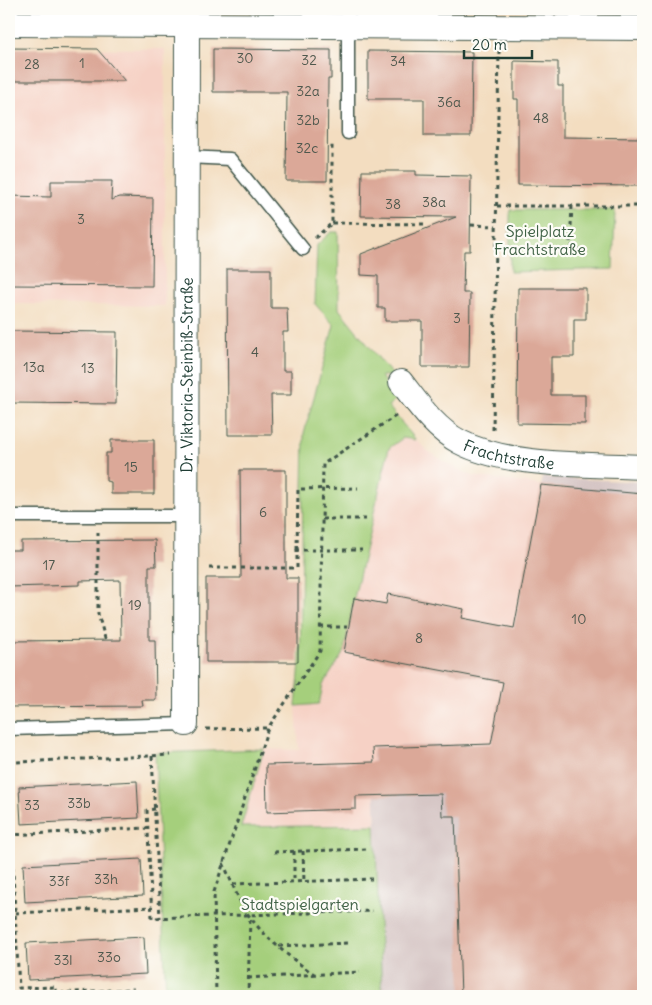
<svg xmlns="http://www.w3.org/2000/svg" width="652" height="1005" font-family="Delius,sans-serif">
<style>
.built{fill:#f6d1c5}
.industrial{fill:#d1bfbf}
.green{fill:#a5cf7b;stroke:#628658}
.building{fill:#dba898}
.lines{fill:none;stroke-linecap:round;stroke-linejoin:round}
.service-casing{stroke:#3f5549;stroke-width:15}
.minor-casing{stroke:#3f5549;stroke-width:26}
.path{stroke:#3f5549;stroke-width:3;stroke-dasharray:4 4;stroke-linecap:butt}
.service{stroke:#fff;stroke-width:12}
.minor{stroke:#fff;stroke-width:24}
.labels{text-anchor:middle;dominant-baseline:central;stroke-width:4.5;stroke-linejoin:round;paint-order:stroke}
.number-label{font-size:14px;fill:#4e584d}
.park-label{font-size:16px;fill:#406246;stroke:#fdfcf7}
.street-label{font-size:16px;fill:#1f3d34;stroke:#fdfcf7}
</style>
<rect width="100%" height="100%" fill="#fdfcf7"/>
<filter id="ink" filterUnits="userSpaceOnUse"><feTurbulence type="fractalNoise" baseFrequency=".02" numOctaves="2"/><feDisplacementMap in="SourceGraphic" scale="10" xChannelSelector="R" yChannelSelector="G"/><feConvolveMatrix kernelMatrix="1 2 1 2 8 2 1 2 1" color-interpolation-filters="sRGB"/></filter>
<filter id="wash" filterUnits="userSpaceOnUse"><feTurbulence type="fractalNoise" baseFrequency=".0096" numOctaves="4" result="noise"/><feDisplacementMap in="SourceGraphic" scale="20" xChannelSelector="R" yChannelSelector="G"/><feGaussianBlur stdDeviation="1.12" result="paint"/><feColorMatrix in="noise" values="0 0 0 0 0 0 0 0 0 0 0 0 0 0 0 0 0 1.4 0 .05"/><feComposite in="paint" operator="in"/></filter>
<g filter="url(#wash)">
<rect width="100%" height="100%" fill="#f3ddc0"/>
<!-- built -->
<g class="built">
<polygon points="9,48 165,49 165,306 9,304"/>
<polygon points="403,438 416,440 428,451 450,465 473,476 541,485 491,744 453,745 375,796 375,825 241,827 264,749 299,750 296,706 320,704 323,685 344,652 354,598 389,448"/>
</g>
<!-- industrial -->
<polygon class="industrial" points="543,477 643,482 643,996 382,996 373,747 491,744"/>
<!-- green -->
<g class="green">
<polygon points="510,210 615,210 613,269 510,272"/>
<polygon points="331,232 338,232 339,309 393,376 381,376 395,400 388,406 416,440 403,438 389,448 354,598 344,652 323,685 319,704 296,706 300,663 304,433 334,325 315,304 317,245"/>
<polygon points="264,749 241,827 375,825 382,996 166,996 155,753"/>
</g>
<g id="blocks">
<!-- building -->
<g class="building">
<polygon points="9,48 97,49 125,81 9,81"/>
<polygon points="213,49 331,50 331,79 328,79 327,181 286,181 287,92 213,92"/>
<polygon points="368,51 472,52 471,136 424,136 424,99 368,99"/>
<polygon points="514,61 558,62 558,86 563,86 563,137 643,138 643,186 518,185 518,99 514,99"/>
<polygon points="362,171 416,171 416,175 471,176 470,251 464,251 463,293 470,293 469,367 422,367 422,321 385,321 385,308 378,308 378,276 361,275 361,254 456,217 361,216"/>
<polygon points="51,181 112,181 111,200 120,197 153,198 152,286 9,285 9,196 51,197"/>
<polygon points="227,269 271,269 271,308 287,308 288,332 283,332 283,371 291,371 291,395 271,395 272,435 228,435"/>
<polygon points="518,288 586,288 586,319 574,319 574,357 551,357 551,395 585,395 585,424 517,423"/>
<polygon points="9,331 117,332 116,404 9,403"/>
<polygon points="111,440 154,440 154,494 111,494 111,482 106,481 106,453 111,453"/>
<polygon points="240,470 286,470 286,578 298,578 298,662 206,662 206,578 241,578"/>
<polygon points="541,485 643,494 643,996 461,996 455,816 442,816 441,794 356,796 356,809 267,812 266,765 374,762 373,748 491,744 503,682 344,652 354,598 386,604 388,594 464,609 462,618 514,628"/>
<polygon points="155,540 156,566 149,566 149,640 155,640 156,700 142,700 143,706 9,707 9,641 121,640 120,580 80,581 80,585 9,587 9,550 21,550 21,541"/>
<polygon points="137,781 139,818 21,824 19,787"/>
<polygon points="141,859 143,896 25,902 23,865"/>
<polygon points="144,937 146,974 28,980 26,943"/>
</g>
</g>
</g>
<g filter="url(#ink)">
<use href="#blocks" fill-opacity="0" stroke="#3f5549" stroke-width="1"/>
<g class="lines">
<defs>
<g id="service">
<polyline points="348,133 348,9"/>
<polyline points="186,157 230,159 303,249"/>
<polyline points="9,516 186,516"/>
<polyline points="9,729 186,724"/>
</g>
<g id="minor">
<polyline points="9,24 643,28"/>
<path id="s1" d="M401 382C418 404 435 429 460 442 508 467 589 464 643 467"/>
<path id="s2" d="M186 724 187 26"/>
</g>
</defs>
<!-- service casing -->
<use href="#service" class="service-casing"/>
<!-- minor casing -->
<use href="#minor" class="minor-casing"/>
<!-- path -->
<g class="path">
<polyline points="497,206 643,206"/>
<polyline points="572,206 570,245 584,251"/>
<polyline points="332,223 428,224"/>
<polyline points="471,225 496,226"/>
<polyline points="315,238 332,223 332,145 335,145"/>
<polyline points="493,430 499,49"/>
<polyline points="322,519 370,519"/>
<polyline points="98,532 98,614 106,642"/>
<polyline points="297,550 298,489 358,488"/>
<polyline points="209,568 297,568 297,550 362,550"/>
<polyline points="320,627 347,627"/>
<polyline points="206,729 268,728"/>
<polyline points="152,756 160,918"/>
<polyline points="17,762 170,755"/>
<polyline points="155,809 147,810 152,918 372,911"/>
<polyline points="9,835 148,828"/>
<polyline points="11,835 19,988 56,987 56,993 134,989"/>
<polyline points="294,851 294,882"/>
<polyline points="303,851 304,882"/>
<polyline points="274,852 367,849"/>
<path d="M223 863C230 877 235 893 243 906 257 932 290 958 314 974"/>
<polyline points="233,884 372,879"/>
<polyline points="15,913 152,907"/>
<polyline points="9,946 17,946"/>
<polyline points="279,946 349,943"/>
<polyline points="248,978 360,972"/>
<polyline points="216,996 214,892 268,728 320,651 323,464 397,415"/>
<polyline points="248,996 250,916"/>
</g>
<!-- service -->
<use href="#service" class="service"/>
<!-- minor -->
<use href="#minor" class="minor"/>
</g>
</g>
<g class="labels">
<!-- number labels -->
<g class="number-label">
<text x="245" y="58">30</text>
<text x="309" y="60">32</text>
<text x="398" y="61">34</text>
<text x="82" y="63">1</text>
<text x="32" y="64">28</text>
<text x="308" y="91">32a</text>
<text x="449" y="102">36a</text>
<text x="541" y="118">48</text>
<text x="308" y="120">32b</text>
<text x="307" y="148">32c</text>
<text x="434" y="202">38a</text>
<text x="393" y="204">38</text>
<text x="81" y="219">3</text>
<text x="457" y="318">3</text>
<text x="255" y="352">4</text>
<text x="34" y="367">13a</text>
<text x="88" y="368">13</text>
<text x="131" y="467">15</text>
<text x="263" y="512">6</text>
<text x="49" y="565">17</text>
<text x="135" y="605">19</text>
<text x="579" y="619">10</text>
<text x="419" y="638">8</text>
<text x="79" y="803">33b</text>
<text x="32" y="805">33</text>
<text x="106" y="879">33h</text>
<text x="59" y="881">33f</text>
<text x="109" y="957">33o</text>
<text x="63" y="960">33l</text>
</g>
<!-- park labels -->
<g class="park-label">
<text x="540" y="231">Spielplatz<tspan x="540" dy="18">Frachtstraße</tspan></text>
<text x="300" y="904">Stadtspielgarten</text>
</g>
<!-- street labels -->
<g class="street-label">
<text stroke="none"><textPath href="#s2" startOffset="349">Dr. Viktoria-Steinbiß-Straße</textPath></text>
<text stroke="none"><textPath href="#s1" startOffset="136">Frachtstraße</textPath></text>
</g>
</g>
<!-- margin -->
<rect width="652" height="1005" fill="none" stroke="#fdfcf7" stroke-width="30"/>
<!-- scale -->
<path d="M464 50v8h68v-8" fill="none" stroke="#1f3d34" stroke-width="2.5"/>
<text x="472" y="50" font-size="15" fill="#1f3d34" stroke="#fdfcf7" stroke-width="4" paint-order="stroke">20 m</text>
</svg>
